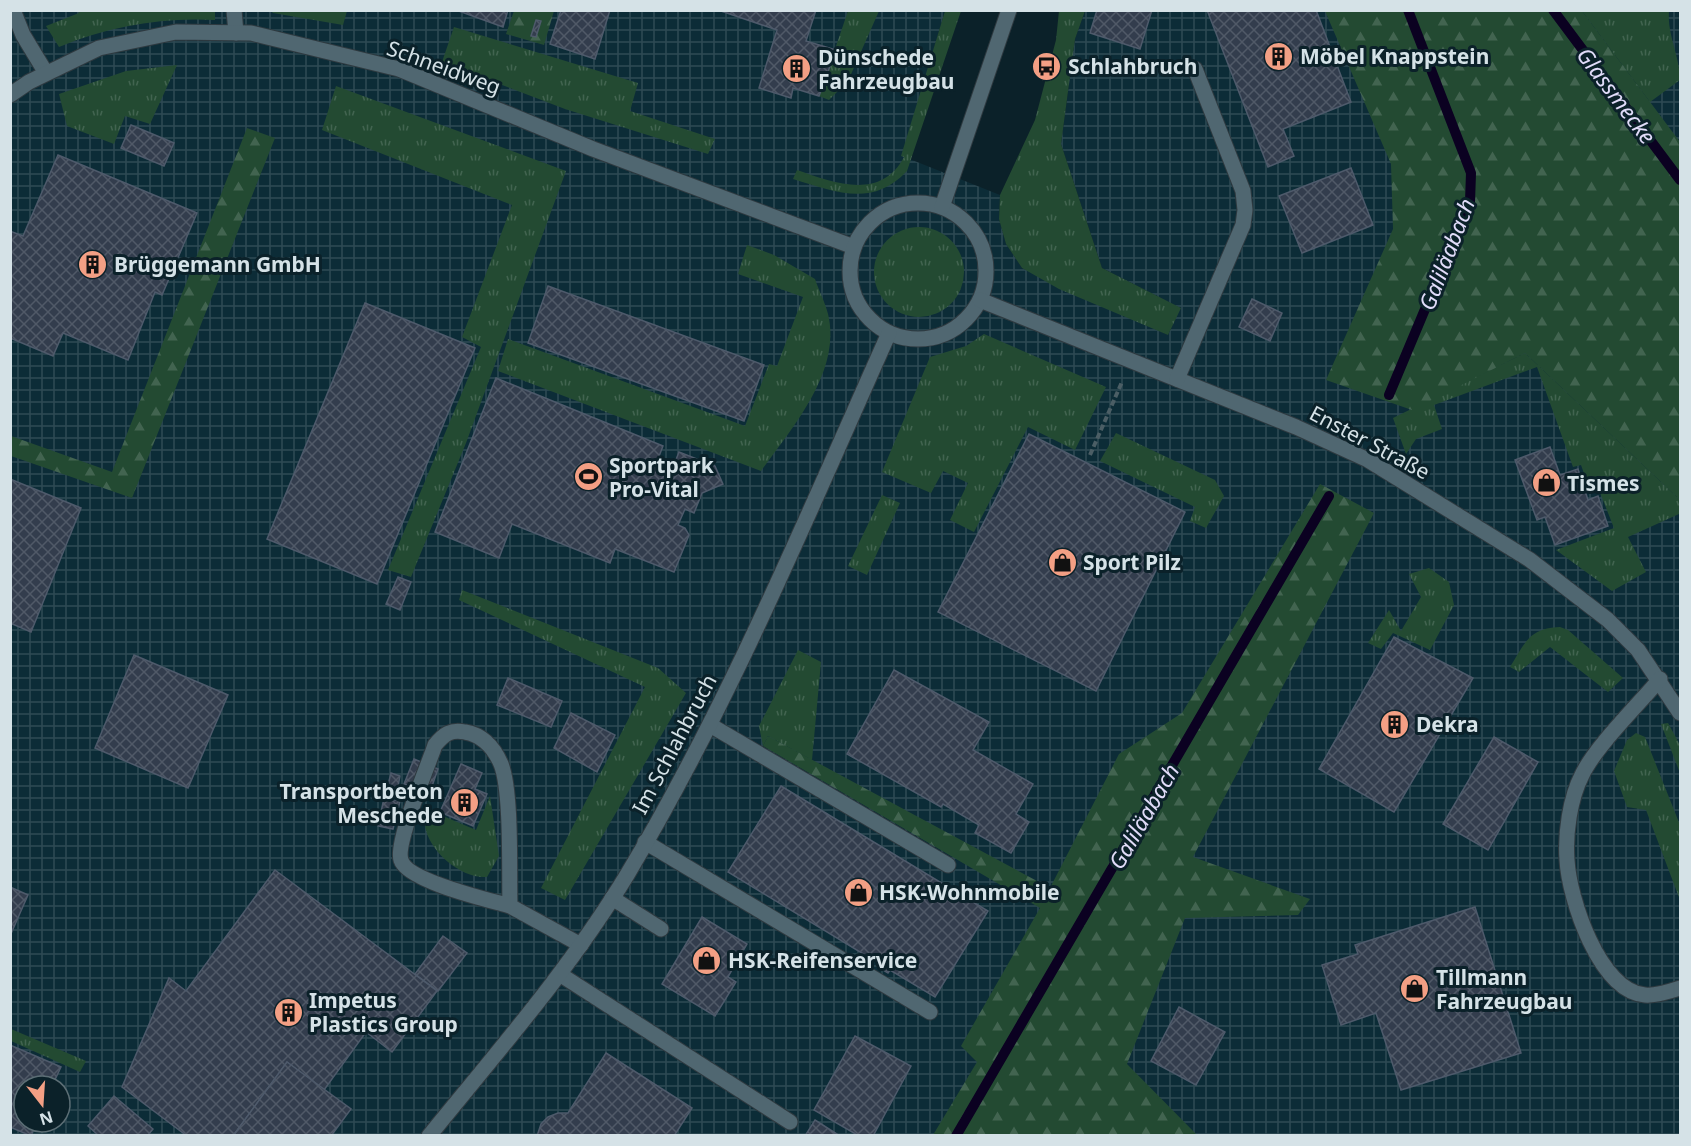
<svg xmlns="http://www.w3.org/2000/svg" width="1691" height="1146" font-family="'Noto Sans',sans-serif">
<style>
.industrial{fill:url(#industrial-grid);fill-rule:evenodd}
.grass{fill:url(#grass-tufts)}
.forest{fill:url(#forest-firs)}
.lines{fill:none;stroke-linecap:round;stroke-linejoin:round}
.stream{stroke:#0b0121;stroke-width:10}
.building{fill:url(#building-cross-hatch);stroke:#4e5a6b;stroke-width:1.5}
.minor-casing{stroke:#2f3a40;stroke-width:17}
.path{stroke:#4b5e65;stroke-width:4;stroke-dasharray:6 3;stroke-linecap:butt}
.minor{stroke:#506771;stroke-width:15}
.labels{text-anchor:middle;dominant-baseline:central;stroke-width:6;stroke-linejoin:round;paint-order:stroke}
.poi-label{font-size:21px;font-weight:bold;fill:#d5e2e7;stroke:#0b2129;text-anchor:start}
.street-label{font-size:21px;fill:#d5e2e7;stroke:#0b2129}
.water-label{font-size:22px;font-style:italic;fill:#e1dcf9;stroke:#0b2129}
</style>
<defs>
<pattern id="industrial-grid" width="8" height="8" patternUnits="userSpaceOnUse" patternTransform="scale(1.5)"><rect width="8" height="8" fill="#0c2c37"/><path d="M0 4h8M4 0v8" fill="none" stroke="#2e4a54"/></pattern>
<pattern id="grass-tufts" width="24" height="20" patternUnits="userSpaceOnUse" patternTransform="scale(1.5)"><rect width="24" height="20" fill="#234a32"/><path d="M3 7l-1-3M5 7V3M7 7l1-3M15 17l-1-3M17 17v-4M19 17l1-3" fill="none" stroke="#426450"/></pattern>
<pattern id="forest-firs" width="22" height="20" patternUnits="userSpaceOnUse" patternTransform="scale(1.5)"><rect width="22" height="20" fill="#234a32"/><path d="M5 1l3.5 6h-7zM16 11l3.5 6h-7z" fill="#426450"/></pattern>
<pattern id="building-cross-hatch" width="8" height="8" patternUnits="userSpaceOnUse" patternTransform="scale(1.5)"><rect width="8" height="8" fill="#333d4d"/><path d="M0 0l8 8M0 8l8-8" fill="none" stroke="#505967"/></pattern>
</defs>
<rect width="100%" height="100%" fill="#0b2129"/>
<!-- industrial -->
<path class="industrial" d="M10 11H945L902 156 1000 195 999 219 1006 244 1022 268 1168 335 1180 308 1102 268 1061 144 1075 39 1085 11H1680V1135H11ZM24 1086H60V1122H24Z"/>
<!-- grass -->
<g class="grass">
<path d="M78 11H215V20C162 17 109 26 59 47L46 26 79 13Z"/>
<polygon points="271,11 347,11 343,25 273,13"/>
<polygon points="848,11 879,11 848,81 829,100 819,96"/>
<path d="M945 11H961L907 171C872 208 836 192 793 179L797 170C834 183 881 201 904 157L901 156Z"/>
<polygon points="1059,11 1085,11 1075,39 1061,144 1102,268 1181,308 1168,335 1059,289 1022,268 1006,244 999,219 1000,195 1035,120 1056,40"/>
<path d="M1582 11H1669C1667 35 1680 56 1680 80L1650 102Z"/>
<polygon points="454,27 638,83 630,111 715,139 708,154 565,109 442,62"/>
<polygon points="177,65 150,124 125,116 114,144 67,126 59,94 126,71"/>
<polygon points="336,86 566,171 466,443 411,577 388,570 481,347 462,337 512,205 322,130"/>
<circle cx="919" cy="272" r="45"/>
<path d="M747 245 774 255 815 279C819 291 825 302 828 314 842 371 792 428 761 471L498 371 508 339 745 426 769 364 777 366 803 297 738 274Z"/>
<polygon points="984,334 1106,387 1075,450 1028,427 974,532 950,520 968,483 943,471 931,493 882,472 930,357 966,346"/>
<polygon points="1525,353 1680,500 1680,516 1679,514 1628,537 1646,572 1612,591 1556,550 1614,528 1599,490 1591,493 1581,465 1573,467 1537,367 1434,405 1442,429 1416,439 1406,454 1393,418"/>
<polygon points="1116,433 1215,480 1224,496 1206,528 1190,521 1195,507 1100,461"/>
<polygon points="882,495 900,503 867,575 848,566"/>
<polygon points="1429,568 1449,582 1454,605 1430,650 1393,633 1381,649 1368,643 1389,610 1401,631 1421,597 1409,574"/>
<polygon points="462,590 658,668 686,693 565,900 541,888 645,687 459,600"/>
<path d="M1560 627 1568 630 1623 678 1608 692 1550 647 1519 672 1510 667C1525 643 1529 628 1560 627Z"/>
<polygon points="798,650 821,662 812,760 768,736 763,746 759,726"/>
<polygon points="1668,723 1680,745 1680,773 1661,724"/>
<polygon points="1636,733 1645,737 1680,825 1680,900 1646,810 1627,807 1614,771 1627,740"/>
<path d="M490 796 499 856 487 877C462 879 429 852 425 826L443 816 476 830Z"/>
<polygon points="10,1029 11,1029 86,1061 80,1072 11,1041"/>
</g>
<!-- forest -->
<g class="forest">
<polygon points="514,11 554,11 544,45 506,34"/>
<polygon points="1325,11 1582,11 1680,142 1680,500 1525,353 1412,410 1326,380 1393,229 1391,164"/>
<polygon points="247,128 275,138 132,498 11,456 11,436 112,472"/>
<polygon points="1320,484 1374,513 1193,857 1310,899 1298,915 1185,918 1127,1064 1197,1135 933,1135 977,1062 961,1046 1040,908 763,746 768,736 1050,888 1119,754 1182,713"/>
</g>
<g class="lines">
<!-- stream -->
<g class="stream">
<polyline points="1553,10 1680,180"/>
<polyline points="1389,395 1470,202 1471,173 1408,10"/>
<polyline points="956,1136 1329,496"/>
</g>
</g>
<!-- building -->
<g class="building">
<polygon points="456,10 508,10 503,27"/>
<polygon points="561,10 610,10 595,59 550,44"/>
<polygon points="718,10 816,10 806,41 836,50 819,96 793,88 791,98 759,88 777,30"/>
<polygon points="1097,10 1152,10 1140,49 1090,33"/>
<polygon points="1207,10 1316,10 1351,102 1283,129 1294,156 1268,167"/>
<polygon points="536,20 541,21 536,37 531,36"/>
<polygon points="131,125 174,143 164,166 121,148"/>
<polygon points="58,155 197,213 162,295 155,292 128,360 63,333 53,356 10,338 10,231 23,236"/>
<polygon points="1351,168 1373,225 1302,253 1279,196"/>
<polygon points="548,286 764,365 744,421 528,343"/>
<polygon points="1252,299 1282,313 1270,341 1239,327"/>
<polygon points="365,303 475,348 377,584 267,539"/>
<polygon points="496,378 663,446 656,464 672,470 679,452 715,466 723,484 702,493 694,513 685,509 678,525 685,528 689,535 674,572 615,549 610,563 512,524 499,558 435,532"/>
<polygon points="1029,434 1185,512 1096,691 938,612"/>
<polygon points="1550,447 1560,475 1578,469 1588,500 1598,496 1608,526 1555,545 1545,517 1537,520 1515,460"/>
<polygon points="10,479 81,508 31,632 10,623"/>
<polygon points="398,577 411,582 400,610 386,604"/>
<polygon points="1394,637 1473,678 1394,812 1319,769"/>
<polygon points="134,655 228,695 188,788 95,748"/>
<polygon points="894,670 989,722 973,750 1033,784 1016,814 1029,822 1011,853 975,833 979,825 943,804 941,807 847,754"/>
<polygon points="508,678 562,701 551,727 497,705"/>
<polygon points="571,713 615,735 597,772 554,748"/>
<polygon points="1494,737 1538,762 1488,850 1443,824"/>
<polygon points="414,759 438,769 430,792 404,784"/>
<polygon points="461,764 482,773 475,789 487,794 473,826 440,812"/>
<polygon points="391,773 400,776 397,791 387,789"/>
<polygon points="781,786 988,911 935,997 890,970 888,973 883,970 885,967 728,872"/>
<polygon points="384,798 400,801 393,829 378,826"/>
<polygon points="275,870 437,991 392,1052 366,1032 324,1090 287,1062 233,1136 187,1136 122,1087 169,978 186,991"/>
<polygon points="10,887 28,895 10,936"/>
<polygon points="1475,907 1521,1053 1401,1090 1376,1013 1341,1025 1322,965 1358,954 1355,945"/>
<polygon points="702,917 747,944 728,977 736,982 715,1016 662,984"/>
<polygon points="443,936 467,953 438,991 415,974"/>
<polygon points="1179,1007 1225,1032 1196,1085 1151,1061"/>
<polygon points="855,1036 911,1066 873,1136 859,1136 814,1110"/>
<polygon points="10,1045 61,1067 52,1086 24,1086 24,1122 37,1122 31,1136 10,1127"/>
<polygon points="606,1053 692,1108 674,1136 537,1136 541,1124 548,1117 558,1113 568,1113"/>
<polygon points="287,1062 351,1109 331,1136 233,1136"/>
<polygon points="114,1096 153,1129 147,1136 99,1136 88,1126"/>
<polygon points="815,1120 840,1136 805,1136"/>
</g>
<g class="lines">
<defs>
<g id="minor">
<polyline points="13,10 23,35 46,73"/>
<polyline points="234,10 236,33"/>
<polyline points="10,95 29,82 99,48 176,32 251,33 399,69 593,149 854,247"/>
<circle cx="918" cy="271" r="68"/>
<polyline points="942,207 1009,10"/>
<polyline points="980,300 1296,427 1368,460 1530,560 1608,620 1638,650 1680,713"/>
<polyline points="1177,379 1243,225 1245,210 1243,191 1195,69"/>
<path d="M1660 679C1639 704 1595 747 1582 775 1570 798 1565 834 1567 860 1569 898 1599 991 1645 995 1655 996 1671 991 1680 988"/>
<polyline points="710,725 948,865"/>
<polyline points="645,842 930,1012"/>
<polyline points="612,898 661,929"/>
<path d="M510 906C489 900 407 881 401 860 395 843 428 766 435 745 444 734 451 729 465 732 483 735 494 748 501 764 512 792 509 872 510 906L581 945"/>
<polyline points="561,975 790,1122"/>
<path d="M429 1136C498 1051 570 969 627 875 730 703 807 516 889 333"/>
</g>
</defs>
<!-- minor casing -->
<use href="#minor" class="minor-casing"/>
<!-- path -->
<polyline class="path" points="1090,455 1122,382"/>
<!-- minor -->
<use href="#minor" class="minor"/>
</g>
<!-- icons -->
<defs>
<symbol id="building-disc" viewBox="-11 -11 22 22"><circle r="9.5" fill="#f39f84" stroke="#0b2129"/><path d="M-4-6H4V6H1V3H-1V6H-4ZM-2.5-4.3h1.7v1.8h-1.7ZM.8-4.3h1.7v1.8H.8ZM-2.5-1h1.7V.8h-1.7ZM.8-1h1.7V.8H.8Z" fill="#111"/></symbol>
<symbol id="bus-disc" viewBox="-11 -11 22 22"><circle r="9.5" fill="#f39f84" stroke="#0b2129"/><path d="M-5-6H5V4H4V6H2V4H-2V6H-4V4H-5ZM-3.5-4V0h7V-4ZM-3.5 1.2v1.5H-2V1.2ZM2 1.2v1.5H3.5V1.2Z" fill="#111"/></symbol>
<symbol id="stadium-disc" viewBox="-11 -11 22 22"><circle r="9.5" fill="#f39f84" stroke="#0b2129"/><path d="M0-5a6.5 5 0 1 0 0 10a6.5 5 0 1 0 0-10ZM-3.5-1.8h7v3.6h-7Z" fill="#111"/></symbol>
<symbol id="shop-disc" viewBox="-11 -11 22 22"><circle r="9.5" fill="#f39f84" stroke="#0b2129"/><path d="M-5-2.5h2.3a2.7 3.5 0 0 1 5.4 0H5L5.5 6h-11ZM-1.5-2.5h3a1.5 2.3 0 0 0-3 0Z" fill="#111"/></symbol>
</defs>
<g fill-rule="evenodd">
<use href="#building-disc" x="1262" y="40" width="33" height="33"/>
<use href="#bus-disc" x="1030" y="50" width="33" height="33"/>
<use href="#building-disc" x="780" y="52" width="33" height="33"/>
<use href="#building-disc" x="76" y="248" width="33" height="33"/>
<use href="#stadium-disc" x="572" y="460" width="33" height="33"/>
<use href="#shop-disc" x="1530" y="466" width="33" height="33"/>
<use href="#shop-disc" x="1046" y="546" width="33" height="33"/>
<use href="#building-disc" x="1378" y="708" width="33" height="33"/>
<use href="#building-disc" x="448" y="786" width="33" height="33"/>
<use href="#shop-disc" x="842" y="876" width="33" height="33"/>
<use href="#shop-disc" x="690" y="944" width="33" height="33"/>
<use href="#shop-disc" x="1398" y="972" width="33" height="33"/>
<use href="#building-disc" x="272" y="996" width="33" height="33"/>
</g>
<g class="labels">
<!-- poi labels -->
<g class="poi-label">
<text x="1300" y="56">Möbel Knappstein</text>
<text x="818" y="57">Dünschede<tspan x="818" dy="24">Fahrzeugbau</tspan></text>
<text x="1068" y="66">Schlahbruch</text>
<text x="114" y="264">Brüggemann GmbH</text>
<text x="609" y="465">Sportpark<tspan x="609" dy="24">Pro-Vital</tspan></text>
<text x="1567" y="483">Tismes</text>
<text x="1083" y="562">Sport Pilz</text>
<text x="1416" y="724">Dekra</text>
<text x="443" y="791" text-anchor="end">Transportbeton<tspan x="443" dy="24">Meschede</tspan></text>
<text x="879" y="892">HSK-Wohnmobile</text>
<text x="728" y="960">HSK-Reifenservice</text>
<text x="1436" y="977">Tillmann<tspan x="1436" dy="24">Fahrzeugbau</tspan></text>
<text x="309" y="1000">Impetus<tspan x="309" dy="24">Plastics Group</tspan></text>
</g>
<!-- street labels -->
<g class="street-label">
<text transform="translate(444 67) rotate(20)">Schneidweg</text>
<text transform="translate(1370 442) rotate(28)">Enster Straße</text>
<text transform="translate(674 744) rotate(-62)">Im Schlahbruch</text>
</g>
<!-- water labels -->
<g class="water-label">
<text transform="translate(1617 95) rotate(53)">Glassmecke</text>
<text transform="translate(1446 254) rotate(-69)">Galiläabach</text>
<text transform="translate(1143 816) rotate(-60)">Galiläabach</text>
</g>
</g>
<!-- border -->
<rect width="1691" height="1146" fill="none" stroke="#d5e2e7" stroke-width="24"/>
<!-- north arrow -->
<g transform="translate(42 1104) rotate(163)"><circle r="28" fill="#0b2129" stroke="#5c6e75" stroke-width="1.5"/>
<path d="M0-4.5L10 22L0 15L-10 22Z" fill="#f39f84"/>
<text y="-9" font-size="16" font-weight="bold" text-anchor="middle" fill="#d5e2e7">N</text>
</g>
</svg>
